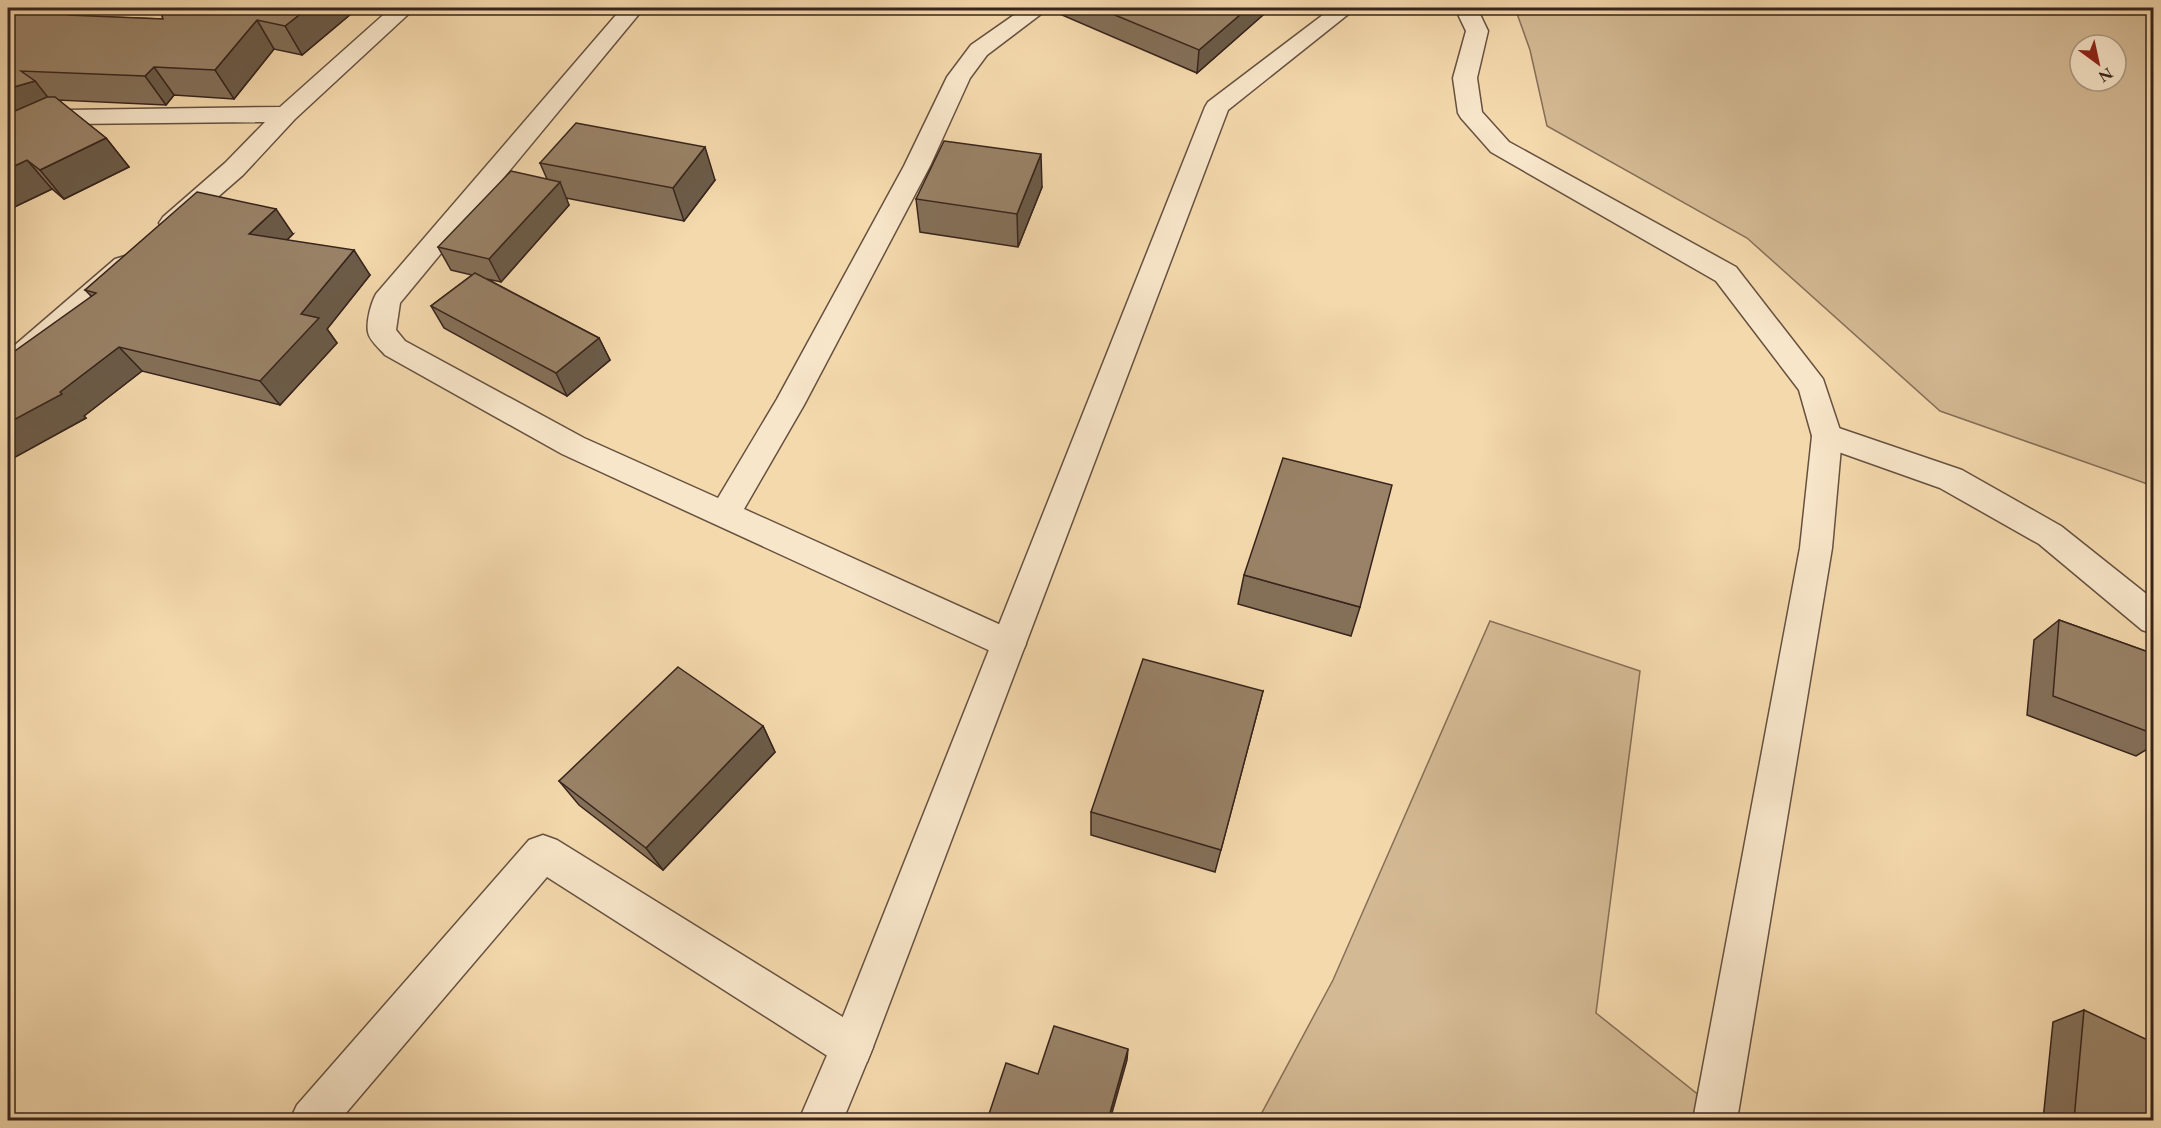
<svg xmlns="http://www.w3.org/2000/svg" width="2161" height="1128" font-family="'EB Garamond',serif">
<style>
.green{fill:#d4ba94;stroke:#866f58;stroke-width:1.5;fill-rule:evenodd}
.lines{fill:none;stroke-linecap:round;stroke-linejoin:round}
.minor-casing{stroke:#665140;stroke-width:3}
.tertiary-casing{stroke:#665140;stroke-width:3}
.minor{fill:#f8e6ca;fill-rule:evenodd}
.tertiary{fill:#f8e6ca;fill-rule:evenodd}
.wall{fill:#847059;stroke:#37241c;stroke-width:1.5}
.shaded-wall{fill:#6b5b48;stroke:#37241c;stroke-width:1.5}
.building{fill:#998267;stroke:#37241c;stroke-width:1.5}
</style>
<rect width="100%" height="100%" fill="#f4d9ad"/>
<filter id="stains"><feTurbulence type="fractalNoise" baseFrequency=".00333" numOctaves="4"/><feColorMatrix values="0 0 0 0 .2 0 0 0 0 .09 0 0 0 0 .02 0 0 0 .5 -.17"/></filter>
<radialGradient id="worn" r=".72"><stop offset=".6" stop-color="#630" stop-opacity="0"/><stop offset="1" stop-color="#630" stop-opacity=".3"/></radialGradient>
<!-- green -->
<g class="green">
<path d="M1515 8H2153V486L1940 411 1747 238 1547 126 1530 50ZM2080 45H2116V81H2080Z"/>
<polygon points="1490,621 1640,671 1596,1013 1730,1120 1258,1120 1333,980"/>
</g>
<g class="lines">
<defs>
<g id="minor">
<polygon points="391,8 415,8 295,119 243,175 181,229 172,232 163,229 159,223 163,217 225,163 265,122 69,124 17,149 8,152 8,134 39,118 67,110 280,107"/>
<path d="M622 8H644L400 303 396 330 405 341 584 438 718 498 777 399 904 166 947 77 971 45 1024 8H1049L987 55 970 78 930 166 804 405 744 509 1021 634 1026 644 1021 654 1009 659 997 654 562 454 385 355C380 349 369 340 368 332 366 322 371 303 376 294Z"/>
<polygon points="125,256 135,259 139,265 135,271 29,365 18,372 8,375 8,351 115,259"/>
<polygon points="1827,424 1962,470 2061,526 2154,600 2154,634 2142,630 2039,544 1940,488 1816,444 1812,436 1816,428"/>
<polygon points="543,835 557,840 867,1032 873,1047 867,1062 852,1068 837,1062 547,877 340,1120 290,1120 297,1105 529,840"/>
</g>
<g id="tertiary">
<polygon points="1332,8 1356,8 1228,110 873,1047 843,1120 799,1120 834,1039 1205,107 1208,102"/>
<polygon points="1455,8 1477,8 1488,31 1477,78 1482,112 1509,142 1736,267 1823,379 1842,436 1832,548 1737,1120 1693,1120 1800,548 1812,436 1799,390 1716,281 1491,152 1461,118 1458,113 1453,78 1466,31"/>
</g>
</defs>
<!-- minor casing -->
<use href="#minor" class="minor-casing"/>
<!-- tertiary casing -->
<use href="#tertiary" class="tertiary-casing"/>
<!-- minor -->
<use href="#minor" class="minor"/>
<!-- tertiary -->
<use href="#tertiary" class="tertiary"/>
</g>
<!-- wall -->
<g class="wall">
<polygon points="8,8 78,8 80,16 163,19 160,8 358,8 302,55 274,49 234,99 174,95 166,105 58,100 106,138 129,167 64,199 52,189 8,210"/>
<polygon points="1054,8 1271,8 1197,73 1055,12"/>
<polygon points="540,163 715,180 684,221 566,198 569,205 501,282 487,279 599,338 610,360 567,396 444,328 431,306 472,275 451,270 438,247 547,179"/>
<polygon points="1042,187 1018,247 920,232 916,199"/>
<polygon points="293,234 287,240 370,275 327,329 337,343 280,405 142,371 84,416 86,418 8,461 91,296 85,290"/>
<polygon points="1244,575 1360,607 1351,636 1238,604"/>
<polygon points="2059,620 2154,654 2154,745 2136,756 2027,715 2034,640"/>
<polygon points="1263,691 1215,872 1091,835 1091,812"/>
<polygon points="763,726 775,752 663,870 579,805 559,781"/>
<polygon points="2084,1010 2154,1120 2043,1120 2053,1022"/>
</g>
<!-- shaded-wall -->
<g class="shaded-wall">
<polygon points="66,8 78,8 89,44 68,15"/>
<polygon points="308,8 358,8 302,55 285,26"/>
<polygon points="1248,8 1271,8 1197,73 1199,50"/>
<polygon points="257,20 274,49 234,99 215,70"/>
<polygon points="154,67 174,95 166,105 145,76"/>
<polygon points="35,81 58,110 8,132 8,91 14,87"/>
<polygon points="106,138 129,167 64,199 40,170"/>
<polygon points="705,147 715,180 684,221 673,188"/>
<polygon points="1041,154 1042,187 1018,247 1017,214"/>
<polygon points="27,160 52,189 8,210 8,169"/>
<polygon points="560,182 569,205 501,282 489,259"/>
<polygon points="276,209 293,234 267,259 249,234"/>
<polygon points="354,250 370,275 327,329 337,343 280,405 260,381 301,314"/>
<polygon points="599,338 610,360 567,396 556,373"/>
<polygon points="119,347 142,371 84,416 86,418 8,461 8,423 60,392"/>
<polygon points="763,726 775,752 663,870 646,848"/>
<polygon points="1128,1049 1127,1060 1110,1120 1108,1120"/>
</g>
<!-- building -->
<g class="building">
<polygon points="8,8 66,8 68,15 163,19 160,8 308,8 285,26 257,20 215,70 154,67 145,76 21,71 35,81 14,87 8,91"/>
<polygon points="1098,8 1248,8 1199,50"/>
<polygon points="47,97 55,97 106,138 40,170 27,160 8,169 8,114"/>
<polygon points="576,123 705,147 673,188 540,163"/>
<polygon points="944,141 1041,154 1017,214 916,199"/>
<polygon points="511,171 560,182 489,259 438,247"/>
<polygon points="197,192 276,209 249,234 354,250 301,314 319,318 260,381 119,347 60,392 62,394 8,423 8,356 96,293 85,290"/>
<polygon points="475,273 599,338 556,373 431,306"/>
<polygon points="1283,458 1392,485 1360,607 1244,575"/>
<polygon points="2059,620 2154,654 2154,734 2053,696"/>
<polygon points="1143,659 1263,691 1221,850 1091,812"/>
<polygon points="678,667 763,726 646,848 559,781"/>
<polygon points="2084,1010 2154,1043 2154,1120 2074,1120"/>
<polygon points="1054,1026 1128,1049 1108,1120 987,1120 1006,1063 1038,1074"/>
</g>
<!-- margin -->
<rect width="2161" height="1128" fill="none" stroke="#f4d9ad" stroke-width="30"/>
<rect x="9" y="9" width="2143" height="1110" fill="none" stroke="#37241c" stroke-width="3"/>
<rect x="15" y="15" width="2131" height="1098" fill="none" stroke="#37241c" stroke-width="1.5"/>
<!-- north arrow -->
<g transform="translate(2098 63) rotate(147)"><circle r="28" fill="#f8e6ca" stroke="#ab9884" stroke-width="1.5"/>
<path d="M0-4.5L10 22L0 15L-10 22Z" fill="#8f2418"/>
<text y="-9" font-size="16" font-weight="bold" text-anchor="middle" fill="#37241c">N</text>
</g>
<rect width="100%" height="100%" filter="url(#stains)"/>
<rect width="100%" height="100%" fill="url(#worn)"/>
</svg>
